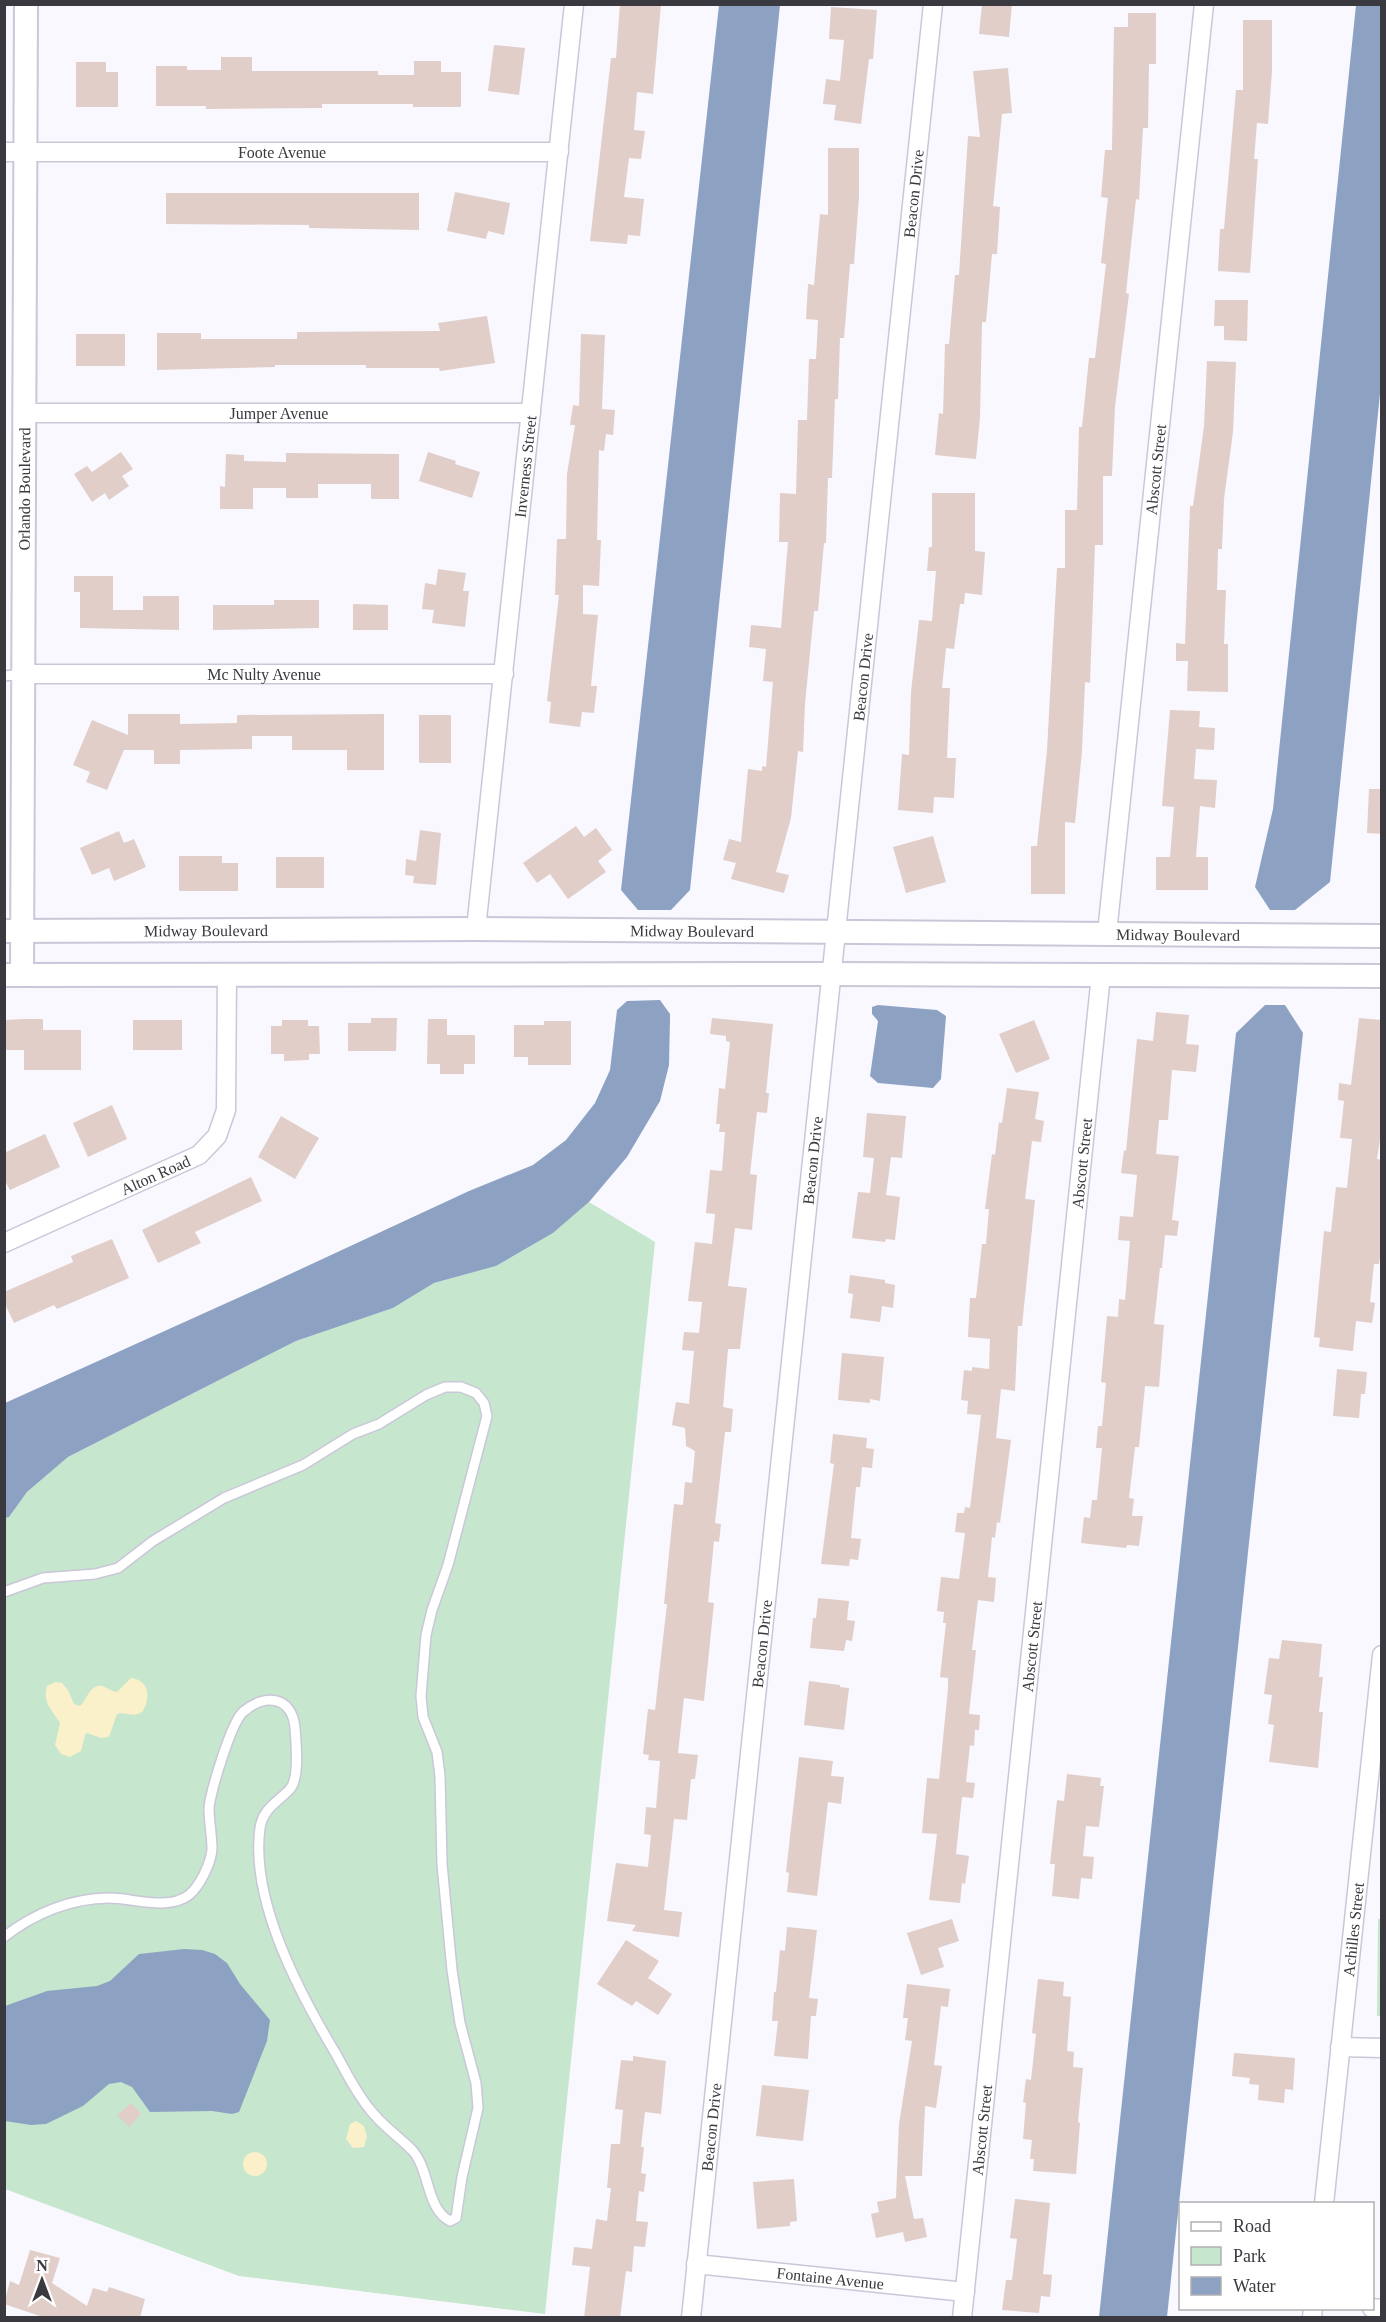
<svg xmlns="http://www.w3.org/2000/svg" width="1386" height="2322" font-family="Georgia,serif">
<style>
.green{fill:#c6e6ce}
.sand{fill:#faf0ca}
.water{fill:#8da2c3}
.building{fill:#e1cec9}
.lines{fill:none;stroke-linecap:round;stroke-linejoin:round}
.service-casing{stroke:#cac7d8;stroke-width:12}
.minor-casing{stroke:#cac7d8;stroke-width:21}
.tertiary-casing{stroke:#cac7d8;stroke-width:26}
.service{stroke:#fff;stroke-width:9}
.minor{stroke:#fff;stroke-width:18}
.tertiary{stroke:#fff;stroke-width:22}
.labels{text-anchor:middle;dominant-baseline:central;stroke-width:6;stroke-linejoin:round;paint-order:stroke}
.street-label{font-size:16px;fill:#3a393f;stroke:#fff}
</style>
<rect width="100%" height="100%" fill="#f9f8ff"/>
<!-- green -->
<g class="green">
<polygon points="589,1202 655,1242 545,2314 239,2276 5,2189 4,1518 9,1517 27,1492 68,1457 296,1341 393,1308 434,1283 496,1266 553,1233"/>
<polygon points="1378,1919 1382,1919 1381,2016 1377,2016"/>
</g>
<!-- sand -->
<g class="sand">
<path d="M131 1678C149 1680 151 1697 143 1711 134 1719 126 1711 117 1714L109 1737 101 1738 87 1733 85 1735 81 1751 70 1757 61 1754 55 1745 60 1723C52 1710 42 1702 47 1686L55 1682 62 1683 68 1690 74 1704 80 1706C87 1700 90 1683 102 1686 108 1688 111 1691 117 1692Z"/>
<polygon points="356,2121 364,2126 367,2137 364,2147 353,2148 346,2139 350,2124"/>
<circle cx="255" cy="2164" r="12"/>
</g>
<!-- water -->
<g class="water">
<polygon points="719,5 780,5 690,890 671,910 638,910 621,890"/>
<polygon points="1356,5 1381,5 1381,384 1330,882 1295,910 1270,910 1255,887 1273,809"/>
<polygon points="660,1000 670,1014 670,1019 669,1065 660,1101 627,1157 589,1202 553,1233 496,1266 434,1283 393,1308 296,1341 68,1457 27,1492 9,1517 5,1518 5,1403 260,1288 469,1191 533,1165 566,1140 595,1103 610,1070 617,1010 627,1001"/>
<polygon points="878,1005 937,1010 946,1016 941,1079 933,1088 878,1083 870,1076 878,1021 872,1014 872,1007"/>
<polygon points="1265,1005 1285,1005 1303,1033 1167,2317 1099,2317 1236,1033"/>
<polygon points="184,1949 202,1950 215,1954 227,1963 240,1984 270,2020 267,2041 239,2112 232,2114 212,2111 150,2112 132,2087 121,2082 109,2084 83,2106 46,2124 31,2125 5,2121 5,2006 47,1991 97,1986 110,1981 139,1954"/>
</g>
<!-- building -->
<g class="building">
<polygon points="620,4 661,4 653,94 637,92 634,130 645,131 641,159 629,158 624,197 644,199 640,236 628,235 627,244 590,241 611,58 616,58"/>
<polygon points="982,4 1012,4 1009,37 979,34"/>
<polygon points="831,7 877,10 873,59 869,59 861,124 834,120 836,105 823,104 826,79 840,81 844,40 829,39"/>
<polygon points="1128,13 1156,13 1156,64 1149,64 1148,128 1143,128 1139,200 1136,199 1126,293 1129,294 1115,407 1112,476 1103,476 1103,545 1095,545 1090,683 1085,682 1082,751 1075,823 1065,822 1065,894 1031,894 1031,846 1037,846 1047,750 1057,568 1065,568 1065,510 1077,510 1079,427 1082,427 1089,358 1095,358 1106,264 1101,263 1108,198 1101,197 1105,150 1112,150 1114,27 1128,27"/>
<polygon points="1243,20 1272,20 1272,71 1268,124 1257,123 1254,159 1258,159 1250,273 1218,271 1220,229 1224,229 1236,90 1243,90"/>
<polygon points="494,45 525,48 519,95 488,91"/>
<polygon points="221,57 252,57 252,71 378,71 378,75 414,75 414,61 441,61 441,72 461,72 461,107 413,107 413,104 322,104 322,108 206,109 206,106 156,106 156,66 187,66 187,70 221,70"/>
<polygon points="76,62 106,62 106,72 118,72 118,107 76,107"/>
<polygon points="1008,68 1012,113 1002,114 993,206 1000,207 997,254 992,254 986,322 982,322 980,417 976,459 935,455 939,413 943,414 945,344 949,344 955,275 959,275 968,136 980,137 973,71"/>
<polygon points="828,148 859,148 859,197 854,264 850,264 844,338 840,338 838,399 835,399 832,478 828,478 826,543 824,543 818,611 814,611 805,704 803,752 798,751 791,818 776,872 789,875 784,893 731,879 736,863 723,860 729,839 741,842 748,769 762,771 762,766 766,767 773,682 763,681 766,649 749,647 751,625 781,628 788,542 779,542 780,493 796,494 798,420 807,420 809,359 816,359 818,320 806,319 808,284 814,285 820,214 828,215"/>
<polygon points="455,192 510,203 504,235 488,231 486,239 447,231"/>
<polygon points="166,193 419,193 419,230 309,228 309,225 166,224"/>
<polygon points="1215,300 1248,300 1247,341 1224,340 1224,326 1214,326"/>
<polygon points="487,316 495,363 440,371 439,368 366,368 366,365 275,365 275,367 157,370 157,333 201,333 201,339 297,339 297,332 440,331 438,323"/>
<rect x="76" y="334" width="49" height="32"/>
<polygon points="581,334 605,335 602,409 615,410 613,435 606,434 604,451 599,450 597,540 601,540 599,586 583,585 583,614 598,615 591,686 597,686 594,713 582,712 580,727 549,723 551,702 547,701 559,595 555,595 557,539 566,539 567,474 575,425 570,425 573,405 579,406"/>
<polygon points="1207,361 1236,362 1233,432 1224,499 1222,549 1218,549 1217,590 1226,590 1224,644 1228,644 1228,692 1187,691 1188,661 1176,661 1176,643 1185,644 1190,506 1193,506 1204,426"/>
<polygon points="121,452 133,469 122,476 129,486 109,500 105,493 92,502 74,474 87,466 92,472"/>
<polygon points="428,452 456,461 455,464 480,472 472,498 419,481"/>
<polygon points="286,453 399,454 399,499 371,499 371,484 318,484 318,498 286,498 286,488 253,488 253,509 220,509 220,486 225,487 226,454 244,455 244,461 286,462"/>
<polygon points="932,493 975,493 975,551 985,552 982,595 965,593 964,604 960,604 954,649 946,648 942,688 950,688 947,758 956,758 954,798 934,797 933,813 898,810 902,754 909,755 911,692 919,620 932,621 936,571 927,571 929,547 932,547"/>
<polygon points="438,569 466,573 463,591 469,591 465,627 432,623 434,610 422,609 425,583 436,585"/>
<polygon points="74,576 113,576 113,610 143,610 143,596 179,596 179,630 80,628 80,592 74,592"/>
<polygon points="274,600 319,600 319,628 213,630 213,605 274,605"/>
<polygon points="353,604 388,605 388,630 353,630"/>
<polygon points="1170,710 1200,711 1199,727 1215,728 1214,750 1196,749 1194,779 1217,780 1215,808 1200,806 1196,857 1208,857 1208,890 1156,890 1156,857 1170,857 1174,807 1162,806"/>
<polygon points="128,714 180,714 180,724 237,723 237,715 384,714 384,770 347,770 347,750 292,750 292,736 252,736 252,749 180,750 180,764 154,764 154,750 124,750 107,790 86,782 90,772 73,765 92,720 128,735"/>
<rect x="419" y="715" width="32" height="48"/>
<polygon points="1369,789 1382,789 1382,834 1367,833"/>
<polygon points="576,826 584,837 596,828 612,850 598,861 606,872 568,899 550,874 537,883 523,863"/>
<polygon points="420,830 441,833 436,885 413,883 414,876 405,875 406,859 416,861"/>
<polygon points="119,831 124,843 134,839 146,867 114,881 109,868 92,875 80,848"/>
<polygon points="933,836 946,882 906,893 893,847"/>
<polygon points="179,856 222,856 222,863 238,863 238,891 179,891"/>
<rect x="276" y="857" width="48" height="31"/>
<polygon points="1156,1012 1189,1015 1186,1044 1199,1045 1196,1072 1172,1070 1168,1120 1159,1120 1156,1154 1179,1156 1172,1220 1179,1221 1177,1236 1165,1235 1162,1268 1160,1268 1154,1324 1164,1325 1159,1387 1145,1386 1139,1447 1135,1447 1129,1498 1134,1499 1132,1516 1143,1516 1139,1546 1127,1545 1126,1548 1081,1543 1084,1517 1090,1518 1092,1500 1097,1500 1102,1448 1096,1448 1098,1426 1102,1426 1106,1383 1101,1382 1107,1316 1118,1317 1119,1299 1125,1300 1130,1241 1118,1240 1120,1216 1133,1217 1137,1175 1121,1173 1124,1150 1126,1151 1137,1039 1153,1041"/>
<polygon points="371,1018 397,1018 396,1051 348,1051 348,1023 371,1023"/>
<polygon points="712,1018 773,1024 766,1093 769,1093 767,1113 757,1112 750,1174 757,1175 752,1230 735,1228 728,1286 747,1288 740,1349 728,1349 723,1407 733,1409 731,1432 725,1432 715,1523 721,1524 719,1542 714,1541 708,1602 714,1603 704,1701 684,1698 678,1753 698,1755 695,1779 691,1779 687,1820 674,1819 664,1910 682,1912 679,1937 632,1931 636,1925 607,1921 616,1863 648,1867 651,1835 644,1834 646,1807 656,1808 660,1761 648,1760 649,1755 643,1754 648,1709 655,1710 664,1630 667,1604 664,1604 674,1504 683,1505 685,1482 692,1483 695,1451 686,1446 685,1428 672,1425 676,1402 689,1404 694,1351 682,1350 684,1332 699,1333 702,1302 688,1301 695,1242 712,1244 715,1214 706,1213 710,1170 722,1171 725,1132 719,1132 720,1124 716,1124 719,1088 725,1089 730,1042 726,1041 726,1036 710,1034"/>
<polygon points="1359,1018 1382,1020 1382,1126 1377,1159 1382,1160 1382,1242 1379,1264 1374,1264 1370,1302 1375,1303 1372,1323 1356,1321 1353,1351 1319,1347 1320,1338 1314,1337 1324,1231 1331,1232 1336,1187 1347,1188 1352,1139 1340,1138 1344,1101 1338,1100 1339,1083 1351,1085"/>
<polygon points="24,1019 43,1019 43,1030 81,1030 81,1070 24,1070 24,1050 4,1050 4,1020"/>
<polygon points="428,1019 447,1019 447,1035 475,1035 475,1064 464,1064 464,1074 440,1074 440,1064 427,1064"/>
<rect x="133" y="1020" width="49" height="30"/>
<polygon points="282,1020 308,1020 308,1026 319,1026 320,1054 309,1054 309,1060 284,1061 284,1054 271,1054 271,1026 282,1026"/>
<polygon points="1034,1020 1050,1059 1016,1073 999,1034"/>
<polygon points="544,1021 571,1021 571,1065 528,1065 528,1057 514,1057 514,1025 544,1025"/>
<polygon points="1007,1088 1039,1092 1035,1119 1044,1121 1041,1142 1032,1141 1025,1199 1035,1200 1022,1326 1018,1326 1015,1391 1001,1389 996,1438 1011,1440 1000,1523 997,1522 995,1538 992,1537 988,1577 996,1578 994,1602 978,1600 972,1650 976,1650 969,1714 980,1715 979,1730 975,1730 974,1746 970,1745 966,1782 975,1783 973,1798 962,1797 956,1854 969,1856 965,1884 962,1883 960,1903 929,1900 937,1834 922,1833 927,1778 939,1779 948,1689 948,1678 940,1677 946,1623 943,1623 944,1612 937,1611 941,1577 959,1579 965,1533 955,1532 957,1513 964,1513 965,1507 970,1508 981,1415 967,1414 968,1401 961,1400 964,1370 972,1371 972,1367 989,1369 990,1339 968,1337 970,1298 976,1298 982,1244 986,1244 989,1209 985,1209 992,1154 995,1155 999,1122 1002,1123"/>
<polygon points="112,1105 127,1139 88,1157 73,1123"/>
<polygon points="867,1113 906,1116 902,1158 891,1157 886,1195 900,1197 895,1240 886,1239 885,1242 852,1238 858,1192 870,1193 874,1158 863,1157"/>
<polygon points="281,1116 319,1138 295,1179 258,1157"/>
<polygon points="45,1134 60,1167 10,1190 4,1179 4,1153"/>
<polygon points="251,1177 262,1201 195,1232 201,1243 158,1263 142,1230"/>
<polygon points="112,1239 129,1278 57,1309 54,1305 14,1323 4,1302 4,1292 73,1262 71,1256"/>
<polygon points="850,1275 885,1280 885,1283 895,1285 893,1308 882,1306 880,1322 850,1318 853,1294 848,1293"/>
<polygon points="842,1353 884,1357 880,1401 870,1399 870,1403 838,1400"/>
<polygon points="1337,1369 1367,1372 1365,1394 1361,1394 1359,1418 1333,1416"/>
<polygon points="833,1434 867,1438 866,1448 874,1449 872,1468 862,1467 860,1487 856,1487 851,1538 861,1539 858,1560 850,1559 849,1566 821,1564 834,1464 830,1463"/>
<polygon points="818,1598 849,1601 847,1620 855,1621 852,1641 846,1640 844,1651 810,1648 813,1618 816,1618"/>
<polygon points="1282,1640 1322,1644 1319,1677 1323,1677 1319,1712 1323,1712 1318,1768 1269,1762 1274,1725 1268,1724 1272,1695 1264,1694 1269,1658 1279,1659"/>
<polygon points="809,1681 840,1685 840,1687 849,1688 844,1730 804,1725"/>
<polygon points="799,1757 833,1761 831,1776 844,1777 841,1804 828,1802 817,1896 787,1892 789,1873 786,1872"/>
<polygon points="1067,1774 1101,1778 1100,1786 1104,1786 1099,1827 1086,1826 1083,1856 1094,1857 1092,1879 1081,1878 1079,1899 1052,1896 1055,1864 1050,1864 1057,1800 1064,1801"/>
<polygon points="952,1919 959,1941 938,1948 944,1967 921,1975 907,1933"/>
<polygon points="787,1927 817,1930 809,1998 818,1999 816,2016 811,2016 808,2059 774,2056 778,2021 772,2021 774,1992 776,1992 780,1950 785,1951"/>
<polygon points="626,1940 659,1961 648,1978 672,1994 658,2015 636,2001 632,2006 597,1984"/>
<polygon points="1038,1979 1064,1982 1063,1996 1071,1997 1067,2051 1074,2052 1073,2067 1083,2068 1078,2122 1080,2123 1076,2174 1033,2171 1034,2159 1030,2159 1032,2140 1023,2139 1026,2103 1023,2102 1026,2079 1031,2080 1036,2034 1032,2033"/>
<polygon points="907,1984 950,1989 948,2007 941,2006 934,2065 942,2066 936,2108 925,2106 922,2176 905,2176 914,2219 923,2218 927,2237 905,2242 903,2232 876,2238 871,2214 879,2212 877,2202 896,2198 899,2124 912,2041 905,2040 908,2018 903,2018"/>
<polygon points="1234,2053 1295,2058 1293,2090 1285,2089 1284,2103 1258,2100 1259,2085 1249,2084 1250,2078 1232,2076"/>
<polygon points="633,2056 666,2061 661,2114 645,2112 641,2147 644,2147 641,2173 646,2174 644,2192 639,2191 636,2221 648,2222 645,2247 634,2246 632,2272 626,2271 620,2318 584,2318 590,2267 572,2265 574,2247 592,2249 596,2219 607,2221 611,2188 607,2188 611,2144 620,2144 623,2110 615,2109 621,2060 633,2061"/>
<polygon points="762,2085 809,2090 803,2141 756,2136"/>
<polygon points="131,2103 141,2114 129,2127 117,2115"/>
<polygon points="794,2179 797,2221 790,2222 790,2226 757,2229 753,2182"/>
<polygon points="1015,2199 1050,2203 1043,2274 1052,2275 1050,2297 1041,2296 1039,2313 1002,2310 1006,2280 1012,2280 1017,2239 1010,2238"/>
<polygon points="30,2250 60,2258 52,2283 87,2306 93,2288 107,2292 109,2287 145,2299 140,2318 46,2318 4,2304 10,2281 19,2285"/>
</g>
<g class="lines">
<defs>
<g id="service">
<polyline points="4,676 24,674"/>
<path d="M4 1592 43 1578 95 1574 118 1568 153 1541 224 1498 303 1465 353 1434 379 1424 426 1395 445 1387H461L476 1393 484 1403 487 1416 448 1565 432 1610 426 1635 421 1696 423 1717 437 1752 440 1776 442 1864 452 1970 460 2023 476 2083 478 2108 462 2177 456 2218 450 2221C426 2209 430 2169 412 2150 397 2135 381 2125 368 2107 355 2091 346 2072 336 2054 300 1994 250 1901 260 1828 263 1808 278 1802 290 1789 300 1778 296 1743 295 1728 292 1696 265 1693 243 1712 231 1723 211 1790 209 1808 209 1822 212 1836 212 1849 211 1863 200 1886 189 1895 168 1911 133 1898 109 1898 71 1898 33 1914 4 1937"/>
</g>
<g id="minor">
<path id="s1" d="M4 152H559"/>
<path id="s2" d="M25 413H531"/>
<path id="s3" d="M24 674H504"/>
<path id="s4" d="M476 929 574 4"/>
<path id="s5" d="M1107 933 1204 4"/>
<path id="s6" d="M4 1243 199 1155 217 1136 226 1110 227 973"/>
<polyline points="1340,2047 1382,2048"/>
<path id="s7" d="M1324 2204 1382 1655"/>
<path id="s8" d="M696 2264 965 2292"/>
<polyline points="1372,2308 1382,2309"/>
<path id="s9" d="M691 2318 933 4"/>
<path id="s10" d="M962 2318 1101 975"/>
<polyline points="1312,2318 1313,2308"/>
</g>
<g id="tertiary">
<path id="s11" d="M4 931 476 929 1382 936"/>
<polyline points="4,975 831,974 1382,976"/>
<path id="s12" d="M22 975 26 4"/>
</g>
</defs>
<!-- service casing -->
<use href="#service" class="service-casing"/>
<!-- minor casing -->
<use href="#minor" class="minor-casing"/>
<!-- tertiary casing -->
<use href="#tertiary" class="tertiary-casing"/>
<!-- service -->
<use href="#service" class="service"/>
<!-- minor -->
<use href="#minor" class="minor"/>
<!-- tertiary -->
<use href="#tertiary" class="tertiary"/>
</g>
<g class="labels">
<!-- street labels -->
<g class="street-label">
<text stroke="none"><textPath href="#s1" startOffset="278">Foote Avenue</textPath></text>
<text stroke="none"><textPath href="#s9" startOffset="2136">Beacon Drive</textPath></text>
<text stroke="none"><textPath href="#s2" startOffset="254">Jumper Avenue</textPath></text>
<text stroke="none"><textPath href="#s4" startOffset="465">Inverness Street</textPath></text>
<text stroke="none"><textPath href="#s5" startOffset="466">Abscott Street</textPath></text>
<text stroke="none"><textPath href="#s12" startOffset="486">Orlando Boulevard</textPath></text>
<text stroke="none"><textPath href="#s3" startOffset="240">Mc Nulty Avenue</textPath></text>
<text stroke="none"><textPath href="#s9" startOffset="1650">Beacon Drive</textPath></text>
<text stroke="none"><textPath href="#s11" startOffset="202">Midway Boulevard</textPath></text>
<text stroke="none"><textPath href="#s11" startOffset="688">Midway Boulevard</textPath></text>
<text stroke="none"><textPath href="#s11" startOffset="1174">Midway Boulevard</textPath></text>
<text stroke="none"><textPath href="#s9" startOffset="1164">Beacon Drive</textPath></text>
<text stroke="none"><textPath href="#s10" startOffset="1161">Abscott Street</textPath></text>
<text stroke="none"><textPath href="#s6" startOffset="166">Alton Road</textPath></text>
<text stroke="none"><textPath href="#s9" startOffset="678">Beacon Drive</textPath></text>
<text stroke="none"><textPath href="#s10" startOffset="675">Abscott Street</textPath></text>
<text stroke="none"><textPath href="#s7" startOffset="276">Achilles Street</textPath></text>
<text stroke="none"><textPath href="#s9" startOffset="192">Beacon Drive</textPath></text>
<text stroke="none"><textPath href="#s10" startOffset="189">Abscott Street</textPath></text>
<text stroke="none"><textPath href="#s8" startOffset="135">Fontaine Avenue</textPath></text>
</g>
</g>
<!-- border -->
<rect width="1386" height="2322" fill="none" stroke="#3a393f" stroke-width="12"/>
<!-- legend -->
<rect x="1179" y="2202" width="195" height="108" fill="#ffffff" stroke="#b0b0b2" stroke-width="1.5"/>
<rect x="1191" y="2222" width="30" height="9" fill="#ffffff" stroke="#b0b0b2" stroke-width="1.5"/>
<text x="1233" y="2232" font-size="18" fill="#3a393f">Road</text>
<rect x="1191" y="2247" width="30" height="18" fill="#c6e6ce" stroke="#b0b0b2" stroke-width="1.5"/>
<text x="1233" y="2262" font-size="18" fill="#3a393f">Park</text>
<rect x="1191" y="2277" width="30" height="18" fill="#8da2c3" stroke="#b0b0b2" stroke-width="1.5"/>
<text x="1233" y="2292" font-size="18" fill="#3a393f">Water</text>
<!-- north arrow -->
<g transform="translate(42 2280)" stroke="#ffffff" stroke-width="4.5" paint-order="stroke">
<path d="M0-4.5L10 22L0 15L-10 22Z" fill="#3a393f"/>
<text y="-9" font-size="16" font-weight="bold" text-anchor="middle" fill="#3a393f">N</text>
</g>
</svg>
